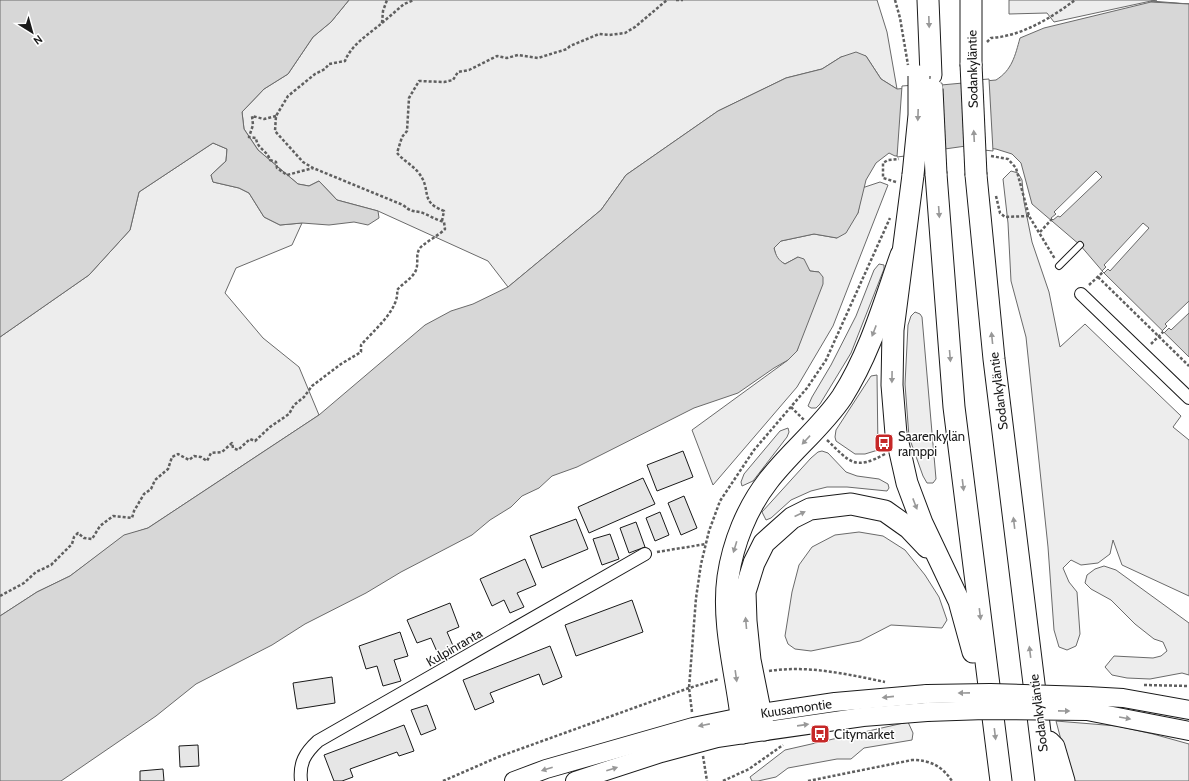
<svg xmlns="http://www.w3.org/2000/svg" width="1189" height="781" font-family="Cabin,sans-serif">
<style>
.built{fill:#ededed;stroke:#6a6a6a}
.water{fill:#d7d7d7;stroke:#6a6a6a}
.pier{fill:#fff;stroke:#6a6a6a}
.building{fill:#e6e6e6;stroke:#1a1a1a}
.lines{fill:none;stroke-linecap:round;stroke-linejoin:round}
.lane-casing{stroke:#1a1a1a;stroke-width:8}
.street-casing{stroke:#1a1a1a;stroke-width:14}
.primary-casing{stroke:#1a1a1a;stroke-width:20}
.highway-casing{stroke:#1a1a1a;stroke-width:23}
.path{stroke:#5f5f5f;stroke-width:2.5;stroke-dasharray:3 2;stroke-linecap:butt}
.lane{stroke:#fff;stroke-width:6}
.street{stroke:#fff;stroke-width:12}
.primary{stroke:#fff;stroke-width:18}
.highway{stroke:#fff;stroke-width:21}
.primary-bridge-casing{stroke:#1a1a1a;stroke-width:20;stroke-linecap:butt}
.highway-bridge-casing{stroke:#1a1a1a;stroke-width:23;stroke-linecap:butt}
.primary-bridge{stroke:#fff;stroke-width:18}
.highway-bridge{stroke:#fff;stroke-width:21}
.oneway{fill:#989898}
.labels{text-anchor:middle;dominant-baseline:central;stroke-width:3;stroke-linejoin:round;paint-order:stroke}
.street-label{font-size:13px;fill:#1a1a1a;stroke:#fff}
.poi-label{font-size:13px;fill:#1a1a1a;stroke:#fff;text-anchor:start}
</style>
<rect width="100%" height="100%" fill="#fff"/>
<!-- built -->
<g class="built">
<polygon points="349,0 877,0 887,32 897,89 881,79 866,56 841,57 822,69 786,78 718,111 626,175 601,210 508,287 488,261 378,211 337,200 319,181 309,186 298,184 258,150 244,129 242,112 264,89 288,74 313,37 331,22"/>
<polygon points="1009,0 1157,0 1151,1 1189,4 1151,2 1151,1 1054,22 1047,13 1009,14"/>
<polygon points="213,143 227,149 226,161 211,175 213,182 239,188 249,193 264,217 280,225 302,223 292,245 236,268 225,293 263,338 299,367 319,415 148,528 124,536 70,576 37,592 0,616 0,337 89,275 130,230 139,192"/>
<polygon points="1011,171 1018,173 1022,180 1024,202 1032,242 1049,292 1060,347 1085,324 1181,416 1173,427 1189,440 1189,596 1122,565 1113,540 1110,554 1098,563 1081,565 1071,560 1063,568 1069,582 1077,592 1080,634 1076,646 1067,650 1059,647 1054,630 1048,547 1026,337 1011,281 1008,223 1003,179"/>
<polygon points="880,182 888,185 833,326 797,387 713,485 692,430 788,360 797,351 819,272 810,271 798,257 785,264 779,261 776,256 774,248 781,241 814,234 837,238 858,213 862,188"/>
<polygon points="879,264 884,265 884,269 851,353 820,404 816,408 811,408 808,406 812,397 831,365 856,316 874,270"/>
<polygon points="915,312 920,314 922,317 936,479 933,483 927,483 923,476 909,437 905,384 908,325 911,316"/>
<polygon points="877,375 878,450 865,454 855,454 836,441 835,437 836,430 871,376"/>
<polygon points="788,428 789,432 787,437 753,481 742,486 741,482 744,474 780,431"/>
<polygon points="822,451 828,453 846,472 857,476 879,479 888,484 889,488 887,491 847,487 827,487 811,491 791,500 771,518 766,520 762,512 811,458 818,452"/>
<polygon points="859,532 883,536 905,550 925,575 939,597 947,620 942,628 891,625 860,641 811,651 795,649 788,644 785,636 792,592 799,565 812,547 835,535"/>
<polygon points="1104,566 1116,570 1189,623 1189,675 1182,673 1150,679 1127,678 1112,675 1105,667 1114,656 1153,658 1161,656 1167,651 1163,642 1154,639 1135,624 1111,600 1091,589 1085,583 1087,575 1095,569"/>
<polygon points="1056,721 1117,726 1153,734 1189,744 1189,781 1072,781"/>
<polygon points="908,722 913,733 912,740 864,748 851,759 837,759 788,768 776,777 758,781 752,781 750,777 785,750"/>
</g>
<!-- water -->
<g class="water">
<polygon points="0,0 349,0 331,22 313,37 288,74 264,89 242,112 244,129 258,150 298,184 309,186 319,181 337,200 378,211 379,218 368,225 354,222 329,225 302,223 280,225 264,217 249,193 239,188 213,182 211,175 226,161 227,149 213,143 139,192 130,230 89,275 0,337"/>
<path d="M1151 2 1189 4V357L1104 273 1080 245 1032 204 1021 163 1012 154 996 149 966 146 895 156 889 153 876 163 866 180 858 213 846 233 837 238 814 234 781 241 774 248C776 256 778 260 785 264L798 257 804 259 810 271 819 272 823 277V284L797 351 788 360 774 368 738 393 694 408 577 467 552 476 539 488 522 496 511 507 490 520 472 535 401 572 366 593 305 624 272 645 196 684 156 716 61 781H0V616L37 592 70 576 124 535 148 528 319 415 425 325 451 311 473 304 508 287 601 210 626 175 718 111 786 78 822 69 841 57 856 52 866 56 881 79 897 89 996 80C1012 70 1015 56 1020 38L1044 28Z"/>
</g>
<!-- pier -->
<g class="pier">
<polygon points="989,79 993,151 965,148 962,81"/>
<polygon points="942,83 945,151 897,157 902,86"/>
<polygon points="1096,171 1102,177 1060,217 1058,216 1053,220 1051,218 1056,214 1054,212"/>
<polygon points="1143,223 1149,228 1110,271 1108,269 1104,273 1102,271 1106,267 1104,265"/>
<polygon points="1189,301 1189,313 1171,330 1169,328 1164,333 1162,331 1167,326 1165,324"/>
</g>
<!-- building -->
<g class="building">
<polygon points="683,451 693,477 657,491 647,465"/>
<polygon points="643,478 655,504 589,533 578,507"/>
<polygon points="684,496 697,528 681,535 668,503"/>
<polygon points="660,512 669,535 655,541 646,518"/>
<polygon points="576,519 588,549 542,568 530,536"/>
<polygon points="636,522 645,547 629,553 620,528"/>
<polygon points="610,534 619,559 602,565 593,539"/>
<polygon points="525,559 536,585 517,593 524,607 510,613 504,600 492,606 480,579"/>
<polygon points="632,600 643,632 576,656 565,625"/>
<polygon points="450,603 459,627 447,632 454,648 438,654 431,638 417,643 407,620"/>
<polygon points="400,632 408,656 394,660 401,681 383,686 377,666 366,669 359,646"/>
<polygon points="550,646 562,677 543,685 539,674 490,693 494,702 475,710 463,680"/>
<polygon points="332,677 335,703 297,709 293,683"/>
<polygon points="427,705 436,729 421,735 411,710"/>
<polygon points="404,725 414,751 399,756 397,752 350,769 353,777 342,781 334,781 324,755"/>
<polygon points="198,745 199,766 180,767 179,746"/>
<polygon points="163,769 164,781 140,781 140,771"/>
</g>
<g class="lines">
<defs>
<polyline id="lane" points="1059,266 1080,245"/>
<g id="street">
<polyline points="1081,294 1189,398"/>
<path d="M301 781C299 763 305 753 318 741L645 554"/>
</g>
<g id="primary">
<polyline points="1087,696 1123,698 1189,710"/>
<polyline points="1087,711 1189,731"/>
<polyline points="514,781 546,769 693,727 761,713 835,702 927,694"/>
<polyline points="575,781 661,753 717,738 863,717 927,712"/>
</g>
<g id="highway">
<polyline points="928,0 931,75"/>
<polyline points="971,64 971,0"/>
<polyline points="936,174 954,407 1001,781"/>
<polyline points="913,175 893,330 892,385 896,434 907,483 922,523 959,601 973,652"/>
<polyline points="976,175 994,359 1046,781"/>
<polyline points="764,730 750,660 746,621 745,592 754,563 764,543 792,518 810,509 851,504 885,511 909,528 927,547"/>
<path d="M743 733C739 683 721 627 728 577 733 543 747 508 768 481 791 451 821 428 842 397 870 353 884 303 901 255"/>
<polyline points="1049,742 1054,747 1064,781"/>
</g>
</defs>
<!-- lane casing -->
<use href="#lane" class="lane-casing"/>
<!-- street casing -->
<use href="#street" class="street-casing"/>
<!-- primary casing -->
<use href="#primary" class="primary-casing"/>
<!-- highway casing -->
<use href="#highway" class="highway-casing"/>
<!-- path -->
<g class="path">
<polyline points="676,0 683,0"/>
<polyline points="895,0 900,18 908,65"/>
<polyline points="382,23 404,4 414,0"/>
<path d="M987 42 991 38C1022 36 1051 18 1075 0"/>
<path d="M276 116 264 119 252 116 253 125 249 137 256 138C257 149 267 150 270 160L276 162 277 168 287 175 313 168"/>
<polyline points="991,156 1008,159 1016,168 1029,216 1055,259"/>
<polyline points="896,182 883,178 883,163 888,160 899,159"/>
<polyline points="996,196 1000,213 1005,217 1029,216"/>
<path d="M442 221 444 211C418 201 433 190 418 172 412 165 403 160 397 153L402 137 407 131 409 98 419 81 444 82 453 80 458 72 469 70 497 56 507 58 518 55 538 58 567 49 570 46 599 34 609 35 625 33 635 27 667 0"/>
<polyline points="1040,232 1052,219"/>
<polyline points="1098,277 1189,366"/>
<polyline points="1089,285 1103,272"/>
<polyline points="1151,344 1163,332"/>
<polyline points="791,407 804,420"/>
<path d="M827 440C850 462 854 471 885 454"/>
<polyline points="657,552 706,544"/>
<path d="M0 596 24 583 36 572 51 565 72 544 74 537 78 533 84 538 92 539 100 526 113 516 132 518 134 511 144 494 151 489 155 480 168 469 172 457 178 454 189 460 194 456 201 457 207 461 211 453 222 452 232 443 233 448 238 450 250 439 255 441 270 427 289 414 294 405 304 397 312 386 341 364 361 352V345C373 331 400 309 397 290 403 283 413 278 416 270 419 262 415 255 420 248 424 243 438 236 445 229L444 222C436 220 427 214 420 212 412 211 410 211 403 205L313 168 303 162 275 131 276 116 288 96 315 74 325 69 329 64 345 61C351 45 369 34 382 23L383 11 387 0"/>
<path d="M769 671C807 665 847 674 885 682"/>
<polyline points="1144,685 1189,686"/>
<polyline points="692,712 689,688 696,598 701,564 709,531 720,501 754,450 807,388 826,360 890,218"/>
<polyline points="703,756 707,781"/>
<polyline points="443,781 498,757 689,688 719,679"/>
<polyline points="723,781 749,769 783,745"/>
<path d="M808 781 912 760C930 760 942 766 952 781"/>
</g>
<!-- lane -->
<use href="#lane" class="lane"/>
<!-- street -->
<use href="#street" class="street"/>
<!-- primary -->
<use href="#primary" class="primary"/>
<!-- highway -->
<use href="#highway" class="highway"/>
<defs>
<g id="primary-bridge">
<polyline points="927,694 990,693 1087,696"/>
<polyline points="927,712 985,710 1087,711"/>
</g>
<g id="highway-bridge">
<polyline points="971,64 976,175"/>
<polyline points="932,89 936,174"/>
<polyline points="913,175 919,115 919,76"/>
</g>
</defs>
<!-- primary-bridge casing -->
<use href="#primary-bridge" class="primary-bridge-casing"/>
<!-- highway-bridge casing -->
<use href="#highway-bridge" class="highway-bridge-casing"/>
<!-- primary-bridge -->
<use href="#primary-bridge" class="primary-bridge"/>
<!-- highway-bridge -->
<use href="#highway-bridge" class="highway-bridge"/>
</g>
<!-- one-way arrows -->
<defs><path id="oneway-solid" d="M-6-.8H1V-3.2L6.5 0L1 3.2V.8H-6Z"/></defs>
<g class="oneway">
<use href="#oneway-solid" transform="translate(929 22) rotate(88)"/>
<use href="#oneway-solid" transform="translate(918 115) rotate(92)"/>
<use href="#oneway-solid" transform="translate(974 136) rotate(-93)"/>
<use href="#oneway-solid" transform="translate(939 212) rotate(86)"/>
<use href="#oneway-solid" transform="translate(874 331) rotate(111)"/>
<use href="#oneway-solid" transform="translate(992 338) rotate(-96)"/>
<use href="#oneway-solid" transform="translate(950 356) rotate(85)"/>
<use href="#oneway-solid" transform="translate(892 377) rotate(91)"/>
<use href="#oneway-solid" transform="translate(806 440) rotate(133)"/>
<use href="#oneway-solid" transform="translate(963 485) rotate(83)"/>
<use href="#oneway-solid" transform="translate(915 504) rotate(69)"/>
<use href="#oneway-solid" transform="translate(800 514) rotate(-25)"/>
<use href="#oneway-solid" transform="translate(1014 523) rotate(-97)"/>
<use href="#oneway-solid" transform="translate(735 547) rotate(107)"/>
<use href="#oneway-solid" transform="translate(980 614) rotate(83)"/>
<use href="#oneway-solid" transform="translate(746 623) rotate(-95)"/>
<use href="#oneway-solid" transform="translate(1030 652) rotate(-97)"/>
<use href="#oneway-solid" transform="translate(736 676) rotate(82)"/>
<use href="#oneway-solid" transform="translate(964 693) rotate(179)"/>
<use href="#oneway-solid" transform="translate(888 697) rotate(174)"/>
<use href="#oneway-solid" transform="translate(1064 711) rotate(1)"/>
<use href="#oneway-solid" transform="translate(1125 718) rotate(10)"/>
<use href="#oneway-solid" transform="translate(704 725) rotate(169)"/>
<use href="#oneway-solid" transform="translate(803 725) rotate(-8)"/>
<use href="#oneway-solid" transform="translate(995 734) rotate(83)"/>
<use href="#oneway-solid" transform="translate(547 769) rotate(162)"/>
<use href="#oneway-solid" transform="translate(612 769) rotate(-18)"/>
</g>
<!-- icons -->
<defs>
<symbol id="bus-square" viewBox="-11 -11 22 22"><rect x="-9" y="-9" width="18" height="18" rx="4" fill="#c62828" stroke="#fff"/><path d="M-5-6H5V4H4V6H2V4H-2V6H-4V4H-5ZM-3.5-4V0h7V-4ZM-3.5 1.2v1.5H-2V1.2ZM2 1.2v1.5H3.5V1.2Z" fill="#fff"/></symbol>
</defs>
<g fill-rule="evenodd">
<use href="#bus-square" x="873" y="432" width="22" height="22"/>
<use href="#bus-square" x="809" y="723" width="22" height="22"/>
</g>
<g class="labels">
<!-- street labels -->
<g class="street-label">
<text transform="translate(972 69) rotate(-91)">Sodankyläntie</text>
<text transform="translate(998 391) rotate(-97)">Sodankyläntie</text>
<text transform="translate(454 647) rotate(-30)">Kulpinranta</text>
<text transform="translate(796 708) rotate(-8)">Kuusamontie</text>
<text transform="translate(1038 713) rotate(-97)">Sodankyläntie</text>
</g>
<!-- poi labels -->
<g class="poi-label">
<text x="898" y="436">Saarenkylän<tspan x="898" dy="15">ramppi</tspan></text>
<text x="834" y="734">Citymarket</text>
</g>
</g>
<!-- north arrow -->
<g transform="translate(32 32) rotate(143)" stroke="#ffffff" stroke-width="3" paint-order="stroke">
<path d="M0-3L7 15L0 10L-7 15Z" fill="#1a1a1a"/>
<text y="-6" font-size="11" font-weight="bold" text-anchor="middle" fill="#1a1a1a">N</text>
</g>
</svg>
